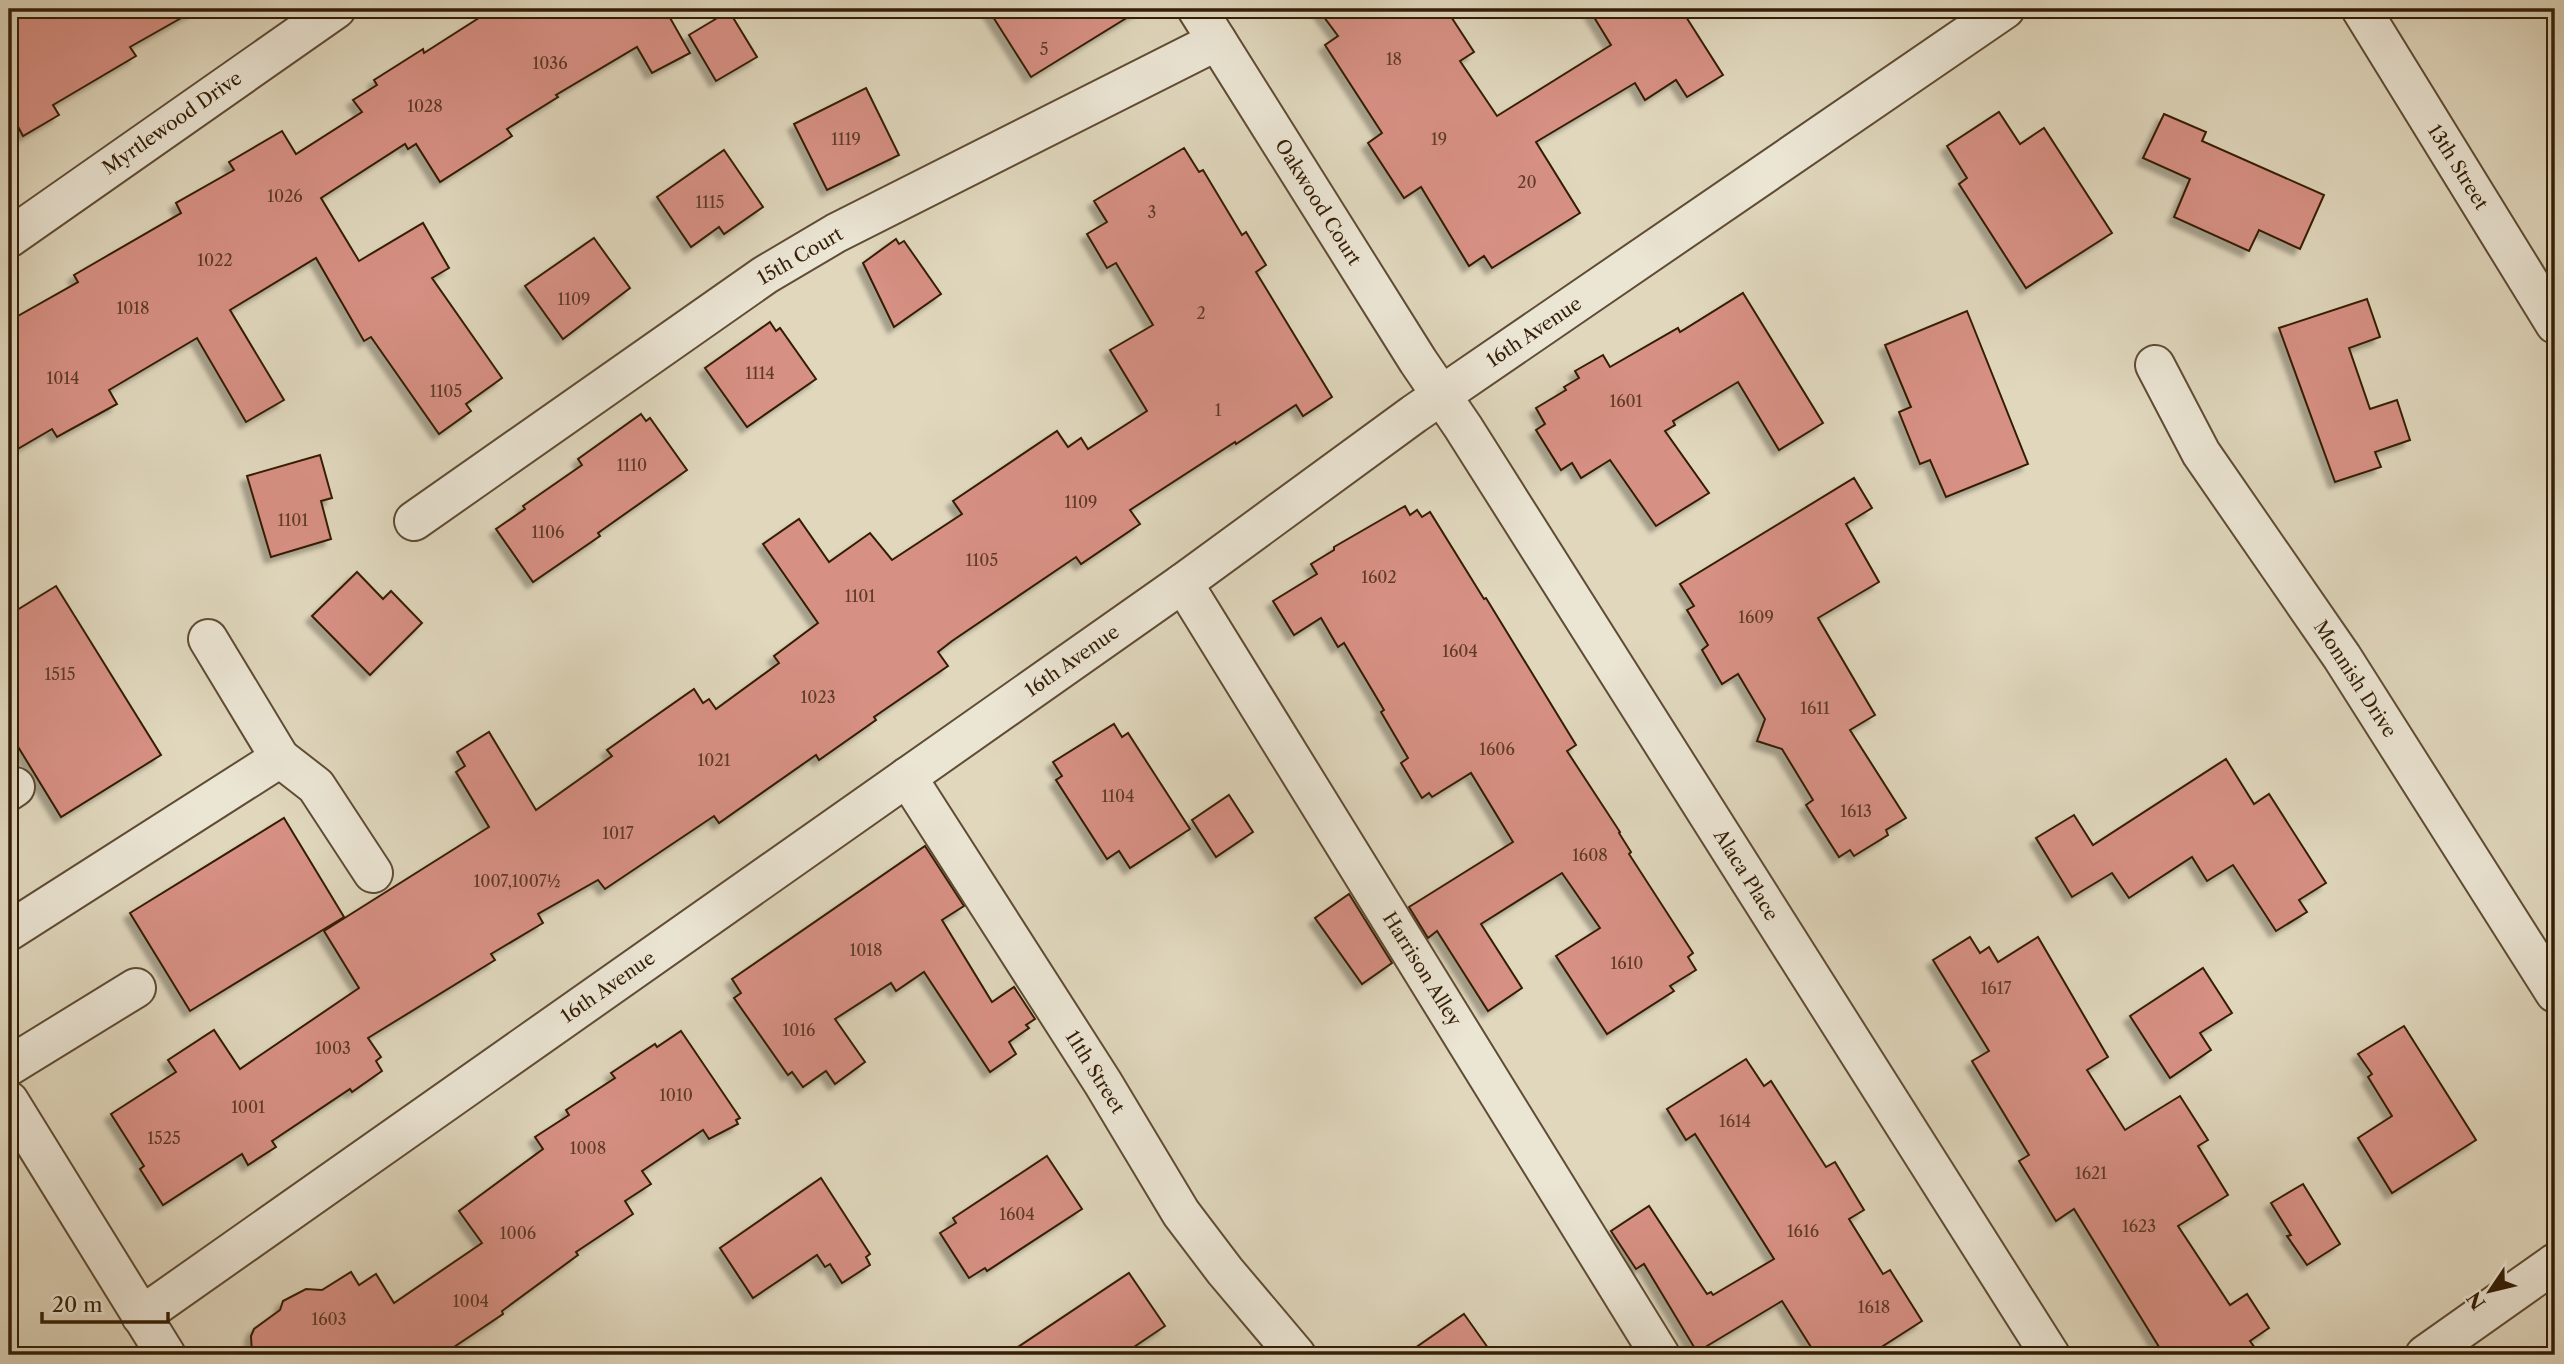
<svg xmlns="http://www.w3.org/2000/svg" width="2564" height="1364" font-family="'Libre Caslon Text',serif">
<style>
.building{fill:#d79084;stroke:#341e06;stroke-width:2;filter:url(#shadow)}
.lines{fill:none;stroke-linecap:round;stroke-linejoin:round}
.minor-casing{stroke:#5f4c34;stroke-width:42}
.minor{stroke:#ebe5d4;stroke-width:38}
.labels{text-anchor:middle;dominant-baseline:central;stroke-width:6;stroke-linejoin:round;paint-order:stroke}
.number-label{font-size:16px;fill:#5d3a26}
.street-label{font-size:19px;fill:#341e06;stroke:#ebe5d4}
</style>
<defs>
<filter id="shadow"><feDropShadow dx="-6" dy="6" stdDeviation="2" flood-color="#0004"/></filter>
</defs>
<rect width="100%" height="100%" fill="#e0d7bd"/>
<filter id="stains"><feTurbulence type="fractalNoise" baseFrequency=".00286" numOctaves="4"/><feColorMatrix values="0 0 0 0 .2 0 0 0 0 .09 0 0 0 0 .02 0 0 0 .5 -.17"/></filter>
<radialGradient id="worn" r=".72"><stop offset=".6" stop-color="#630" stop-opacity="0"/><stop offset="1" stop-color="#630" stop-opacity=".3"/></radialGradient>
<!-- building -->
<g class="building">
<polygon points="9,9 197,9 130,47 136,56 53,105 59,115 23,136 9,110"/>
<polygon points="493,9 665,9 690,53 652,73 637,47 556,95 558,97 507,129 512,136 440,182 416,144 408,149 405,144 321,198 359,261 423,223 449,268 432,278 502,378 466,404 471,411 439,434 371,337 364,341 316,258 230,310 284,400 246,422 197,338 109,390 117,404 57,437 52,429 9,454 9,321 78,282 74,275 181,213 176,203 234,170 229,162 282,131 296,154 362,112 353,100 377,85 374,80 423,49 424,53"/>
<polygon points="988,9 1141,9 1031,77"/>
<polygon points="1318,9 1446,9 1474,52 1460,61 1497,116 1611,45 1589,9 1681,9 1723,75 1687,97 1676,80 1645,100 1635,83 1536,142 1580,213 1492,268 1484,256 1469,266 1421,187 1404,198 1368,143 1382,133 1325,45 1338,36"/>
<polygon points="729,11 757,57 716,81 689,35"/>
<polygon points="866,88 899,155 827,190 794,124"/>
<polygon points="1999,112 2020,144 2044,128 2112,233 2026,288 1959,184 1967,178 1947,146"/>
<polygon points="2164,114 2206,132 2202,141 2324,195 2300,249 2259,230 2249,251 2174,217 2190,179 2143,158"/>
<polygon points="1184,148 1199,172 1203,170 1242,235 1246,232 1266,265 1256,272 1332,397 1303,416 1296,405 1236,444 1235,442 1130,510 1140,524 1081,564 1076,557 952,641 938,652 948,666 874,717 876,720 819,760 816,755 719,823 714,816 605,889 598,880 538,914 543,923 491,954 495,960 368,1038 381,1057 376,1061 382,1071 352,1092 350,1089 272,1141 276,1147 248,1165 242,1154 163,1205 140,1169 144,1166 111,1114 176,1072 168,1060 214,1030 240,1069 359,988 324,931 489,827 456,772 465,766 457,752 489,732 536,810 612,756 607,750 694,689 703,703 709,699 716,709 779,663 774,656 818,623 763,544 799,519 829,562 870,533 892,560 962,514 953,501 1057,431 1068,447 1081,438 1088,449 1147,411 1110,350 1153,325 1116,263 1107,268 1087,234 1107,222 1094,201"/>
<polygon points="724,150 763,207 724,234 719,227 691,247 657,197"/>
<polygon points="594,238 630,288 563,339 525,286"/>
<polygon points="896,239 899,244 904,241 941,294 894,327 863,263"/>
<polygon points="1743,293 1823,423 1779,450 1738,382 1673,421 1675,425 1665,431 1709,493 1656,526 1610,460 1581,478 1572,463 1561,470 1536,430 1545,424 1536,408 1566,390 1564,387 1579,378 1575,371 1603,355 1610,367 1678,328 1680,332"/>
<polygon points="2367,299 2380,337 2349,348 2370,409 2397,400 2410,440 2375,452 2381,467 2335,482 2279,328"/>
<polygon points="1967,311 2028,464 1946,497 1930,460 1920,464 1899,412 1911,407 1885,345"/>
<polygon points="770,322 776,331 780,328 816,379 747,427 705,368"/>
<polygon points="641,414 646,421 650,418 687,470 598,533 600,536 533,582 496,529 525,509 523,506 582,465 578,459"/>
<polygon points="320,455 332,498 321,501 331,539 271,557 247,476"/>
<polygon points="1854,478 1872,508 1846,524 1879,582 1818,618 1875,715 1850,730 1906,818 1886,830 1888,835 1854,856 1850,850 1839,857 1806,805 1813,800 1782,749 1757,741 1765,719 1738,674 1722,684 1702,650 1708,645 1687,610 1694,606 1680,584"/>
<polygon points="1405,506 1410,515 1417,510 1422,517 1430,512 1484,599 1486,598 1576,745 1567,751 1620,832 1619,833 1631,852 1629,854 1693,953 1688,957 1696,970 1670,986 1674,991 1607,1034 1556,956 1600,928 1562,873 1481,924 1522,988 1488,1011 1437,931 1428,938 1409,907 1513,842 1471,773 1432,797 1429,793 1422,798 1401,763 1408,758 1381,712 1384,710 1344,643 1338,647 1321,618 1294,635 1273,601 1317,574 1311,564 1334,550 1334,547"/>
<polygon points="357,572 383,599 391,591 422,623 370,675 312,616"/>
<polygon points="56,586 161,755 61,817 9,732 9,615"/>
<polygon points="1114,724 1122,737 1128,733 1190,829 1130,868 1119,851 1107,859 1056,780 1062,776 1053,762"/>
<polygon points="2226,759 2254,804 2269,794 2326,883 2299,900 2307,912 2276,931 2233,865 2207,881 2192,857 2129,898 2112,873 2072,897 2036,838 2074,815 2093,845"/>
<polygon points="1229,795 1253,832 1216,857 1192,820"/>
<polygon points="284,818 344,917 190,1011 130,913"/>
<polygon points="925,846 964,906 942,920 992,1002 1014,987 1035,1019 1026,1025 1029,1028 1009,1042 1016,1054 990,1072 924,972 896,991 891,983 835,1019 865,1062 835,1084 826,1071 803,1087 792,1072 788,1075 734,998 741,993 732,979"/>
<polygon points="1349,894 1392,963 1362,984 1315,918"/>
<polygon points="1970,937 1980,953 1989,947 1998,962 2038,937 2108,1057 2087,1070 2125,1130 2180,1096 2208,1140 2198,1146 2228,1195 2178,1226 2230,1305 2247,1294 2269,1328 2250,1341 2260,1355 2164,1355 2074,1209 2056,1221 2019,1161 2029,1155 1972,1061 1989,1051 1933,960"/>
<polygon points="2203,968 2232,1013 2200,1033 2211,1050 2170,1078 2130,1016"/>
<polygon points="2404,1026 2476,1140 2392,1193 2358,1138 2392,1116 2368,1077 2372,1074 2358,1054"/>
<polygon points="681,1031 740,1118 736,1120 738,1124 709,1139 703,1130 642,1171 651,1184 625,1201 633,1214 576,1252 578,1255 502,1311 503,1314 442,1355 252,1355 251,1336 254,1329 280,1310 283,1301 306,1289 322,1290 351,1272 359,1285 376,1274 394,1303 482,1243 459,1211 543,1149 535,1137 569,1115 566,1110 615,1078 611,1073 655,1044 657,1047"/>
<polygon points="1746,1059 1764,1086 1771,1081 1826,1167 1835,1162 1864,1210 1849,1219 1883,1274 1890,1270 1922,1321 1869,1355 1816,1355 1782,1301 1697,1352 1644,1264 1636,1269 1611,1231 1649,1206 1707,1294 1711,1292 1713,1295 1774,1259 1695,1134 1686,1140 1667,1109"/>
<polygon points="1047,1156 1082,1209 987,1271 985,1268 969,1278 940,1233 956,1223 953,1218"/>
<polygon points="821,1178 870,1254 866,1257 870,1265 842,1283 830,1264 825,1267 817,1255 753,1298 720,1248"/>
<polygon points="2303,1184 2340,1244 2307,1265 2287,1236 2291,1235 2271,1203"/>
<polygon points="1129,1273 1165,1326 1122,1355 1006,1355"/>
<polygon points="1464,1314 1493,1355 1405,1355"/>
</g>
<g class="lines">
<defs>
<g id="minor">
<polyline points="1197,9 1418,361 1463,427 2050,1355"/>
<polyline points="2361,9 2555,324"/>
<polyline points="9,238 336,9"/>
<polyline points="2155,365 2201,453 2342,657 2555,993"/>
<polyline points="414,521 765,275 836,233 1217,41"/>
<polyline points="1183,583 1660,1355"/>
<polyline points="208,639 280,758 316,786 373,873"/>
<polyline points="907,777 1103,1083 1181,1213 1225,1271 1296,1355"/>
<polyline points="9,791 15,787"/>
<polyline points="9,931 280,758"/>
<polyline points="9,1066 136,988"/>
<polyline points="9,1101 166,1355"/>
<polyline points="141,1316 1183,583 1414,414 2005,9"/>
<polyline points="2425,1355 2555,1263"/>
</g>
</defs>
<!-- minor casing -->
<use href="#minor" class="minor-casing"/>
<!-- minor -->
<use href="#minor" class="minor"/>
</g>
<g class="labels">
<!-- number labels -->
<g class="number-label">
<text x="1044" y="49">5</text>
<text x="1394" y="59">18</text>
<text x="550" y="63">1036</text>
<text x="425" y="106">1028</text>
<text x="846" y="139">1119</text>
<text x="1439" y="139">19</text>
<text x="1527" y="182">20</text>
<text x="285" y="196">1026</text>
<text x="710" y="202">1115</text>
<text x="1152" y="212">3</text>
<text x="215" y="260">1022</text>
<text x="574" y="299">1109</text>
<text x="133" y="308">1018</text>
<text x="1201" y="313">2</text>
<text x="760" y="373">1114</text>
<text x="63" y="378">1014</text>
<text x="446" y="391">1105</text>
<text x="1626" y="401">1601</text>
<text x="1218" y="410">1</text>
<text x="632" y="465">1110</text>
<text x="1081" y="502">1109</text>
<text x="293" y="520">1101</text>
<text x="548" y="532">1106</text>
<text x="982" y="560">1105</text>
<text x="1379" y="577">1602</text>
<text x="860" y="596">1101</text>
<text x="1756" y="617">1609</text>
<text x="1460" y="651">1604</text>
<text x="60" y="674">1515</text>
<text x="818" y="697">1023</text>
<text x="1815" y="708">1611</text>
<text x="1497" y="749">1606</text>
<text x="714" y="760">1021</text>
<text x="1118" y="796">1104</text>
<text x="1856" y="811">1613</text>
<text x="618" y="833">1017</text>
<text x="1590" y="855">1608</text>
<text x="517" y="881">1007,1007½</text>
<text x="866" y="950">1018</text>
<text x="1627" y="963">1610</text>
<text x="1996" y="988">1617</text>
<text x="799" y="1030">1016</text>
<text x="333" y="1048">1003</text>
<text x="676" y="1095">1010</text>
<text x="248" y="1107">1001</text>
<text x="1735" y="1121">1614</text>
<text x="164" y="1138">1525</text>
<text x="588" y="1148">1008</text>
<text x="2091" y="1173">1621</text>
<text x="1017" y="1214">1604</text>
<text x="2139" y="1226">1623</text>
<text x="1803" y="1231">1616</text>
<text x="518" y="1233">1006</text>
<text x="471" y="1301">1004</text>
<text x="1874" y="1307">1618</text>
<text x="329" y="1319">1603</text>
</g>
<!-- street labels -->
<g class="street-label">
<text transform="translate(172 123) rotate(-35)">Myrtlewood Drive</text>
<text transform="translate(2458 167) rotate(58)">13th Street</text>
<text transform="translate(1318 202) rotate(58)">Oakwood Court</text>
<text transform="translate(800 256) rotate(-30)">15th Court</text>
<text transform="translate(1534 332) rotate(-34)">16th Avenue</text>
<text transform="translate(1072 661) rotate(-35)">16th Avenue</text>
<text transform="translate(2355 679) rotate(57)">Monnish Drive</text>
<text transform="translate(1746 875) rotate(58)">Alaca Place</text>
<text transform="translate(1422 969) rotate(58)">Harrison Alley</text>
<text transform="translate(608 987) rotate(-35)">16th Avenue</text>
<text transform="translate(1095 1072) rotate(58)">11th Street</text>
</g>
</g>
<!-- margin -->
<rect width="2564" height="1364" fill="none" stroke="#e0d7bd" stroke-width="35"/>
<rect x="10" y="10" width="2543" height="1343" fill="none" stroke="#341e06" stroke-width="3.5"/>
<rect x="18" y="18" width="2529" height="1329" fill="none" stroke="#341e06" stroke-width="2"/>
<!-- north arrow -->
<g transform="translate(2490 1291) rotate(235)" stroke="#ebe5d4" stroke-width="5" paint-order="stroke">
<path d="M0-5L12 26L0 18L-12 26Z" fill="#341e06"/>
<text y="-10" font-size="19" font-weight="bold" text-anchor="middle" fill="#341e06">N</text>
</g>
<!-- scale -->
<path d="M42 1312v10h126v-10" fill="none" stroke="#341e06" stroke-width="3.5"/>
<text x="52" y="1312" font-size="21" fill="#341e06" stroke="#ebe5d4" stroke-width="5" paint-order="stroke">20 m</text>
<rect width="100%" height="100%" filter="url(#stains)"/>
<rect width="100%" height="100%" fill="url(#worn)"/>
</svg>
